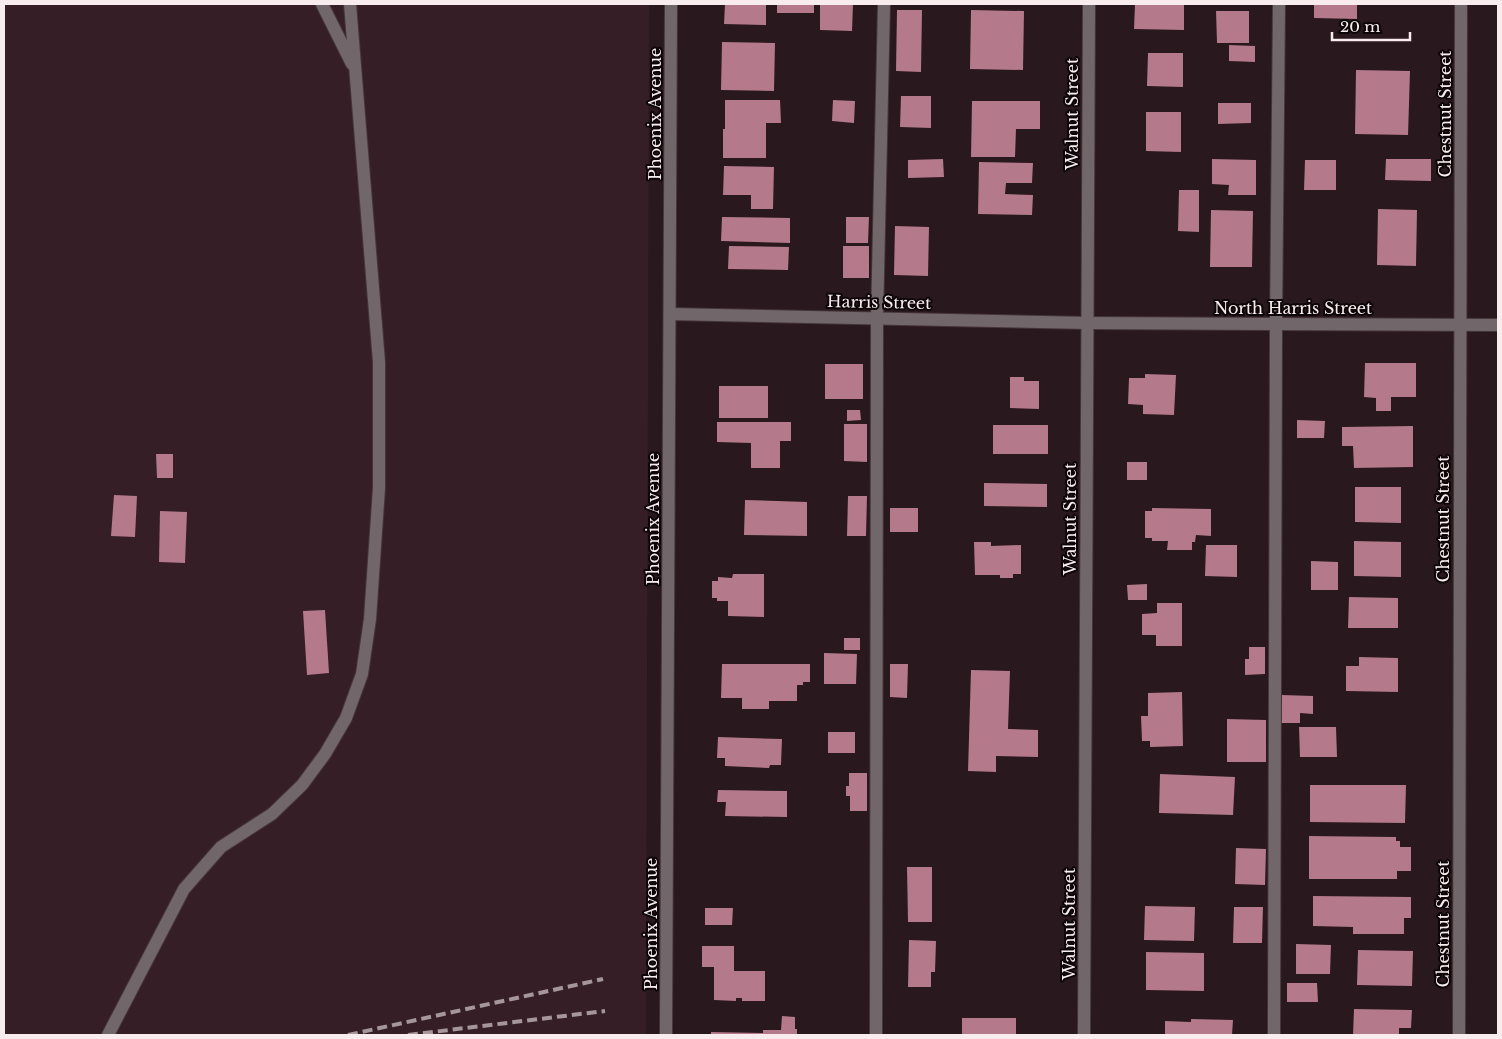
<svg xmlns="http://www.w3.org/2000/svg" width="1502" height="1039" font-family="'Libre Baskerville',serif">
<style>
.built{fill:#361e26}
.building{fill:#b4798b}
.lines{fill:none;stroke-linecap:round;stroke-linejoin:round}
.service-casing{stroke:#46363a;stroke-width:14}
.minor-casing{stroke:#46363a;stroke-width:14}
.service{stroke:#71676a;stroke-width:12}
.minor{stroke:#71676a;stroke-width:12}
.rail{stroke:#a4969a;stroke-width:4;stroke-dasharray:10 5;stroke-linecap:butt}
.labels{text-anchor:middle;dominant-baseline:central;stroke-width:4;stroke-linejoin:round;paint-order:stroke}
.street-label{font-size:16px;fill:#f9ecef;stroke:#0d0608}
</style>
<rect width="100%" height="100%" fill="#29181d"/>
<!-- built -->
<polygon class="built" points="4,4 649,4 646,1035 4,1035"/>
<!-- building -->
<g class="building">
<polygon points="725,4 766,4 766,25 724,24"/>
<rect x="777" y="4" width="37" height="9"/>
<polygon points="820,4 853,4 852,31 820,30"/>
<polygon points="1135,4 1184,4 1184,30 1134,29"/>
<polygon points="1314,4 1357,4 1357,19 1314,18"/>
<polygon points="897,10 922,10 921,72 896,71"/>
<polygon points="971,10 1024,11 1023,70 970,69"/>
<polygon points="1216,11 1249,11 1249,43 1217,43"/>
<polygon points="722,42 775,43 774,91 721,90"/>
<polygon points="1229,45 1255,46 1255,62 1229,61"/>
<polygon points="1148,53 1183,53 1183,87 1147,86"/>
<polygon points="1356,70 1410,71 1408,135 1355,134"/>
<polygon points="901,96 931,96 931,128 900,127"/>
<polygon points="725,100 780,100 781,123 766,123 766,158 723,158 723,129 725,129"/>
<polygon points="833,100 855,101 854,123 832,121"/>
<polygon points="972,101 1040,101 1040,129 1016,129 1015,157 971,157"/>
<polygon points="1218,103 1251,103 1251,123 1218,124"/>
<polygon points="1146,112 1181,112 1181,152 1146,151"/>
<polygon points="943,159 944,177 908,178 908,160"/>
<polygon points="1212,159 1256,160 1256,195 1228,195 1229,185 1212,184"/>
<polygon points="1386,159 1431,159 1431,181 1385,180"/>
<polygon points="1305,160 1336,160 1336,190 1304,190"/>
<polygon points="979,162 1033,163 1032,183 1006,183 1005,194 1033,195 1032,215 978,214"/>
<polygon points="724,166 774,167 773,209 751,209 751,195 723,195"/>
<polygon points="1179,190 1199,190 1199,232 1178,231"/>
<polygon points="1378,209 1417,210 1416,266 1377,265"/>
<polygon points="1211,210 1253,211 1252,267 1210,267"/>
<polygon points="722,217 790,218 790,243 721,241"/>
<polygon points="846,217 869,217 868,243 846,243"/>
<polygon points="895,226 929,227 928,276 894,275"/>
<polygon points="729,246 789,247 788,270 728,269"/>
<rect x="843" y="246" width="26" height="32"/>
<polygon points="1365,363 1416,363 1416,397 1391,397 1391,411 1376,411 1376,398 1364,397"/>
<rect x="825" y="364" width="38" height="35"/>
<polygon points="1145,374 1176,375 1174,415 1143,414 1143,405 1128,404 1129,378 1145,378"/>
<polygon points="1010,377 1024,377 1024,381 1039,381 1039,409 1010,408"/>
<rect x="719" y="386" width="49" height="32"/>
<polygon points="847,410 860,410 861,420 847,421"/>
<polygon points="1297,420 1325,421 1324,438 1297,438"/>
<polygon points="717,422 791,422 791,441 780,441 780,468 751,468 751,443 717,442"/>
<polygon points="844,424 867,424 867,462 844,461"/>
<rect x="993" y="425" width="55" height="29"/>
<polygon points="1413,426 1413,467 1354,468 1353,446 1342,446 1342,427"/>
<polygon points="156,454 173,454 173,478 157,478"/>
<rect x="1127" y="462" width="20" height="18"/>
<polygon points="984,483 1047,484 1047,507 984,506"/>
<polygon points="1355,487 1401,487 1401,523 1355,522"/>
<polygon points="114,495 137,496 135,537 111,536"/>
<polygon points="848,496 867,496 866,536 847,536"/>
<polygon points="745,500 807,502 807,536 744,535"/>
<rect x="890" y="508" width="28" height="24"/>
<polygon points="1152,508 1211,509 1211,536 1196,535 1195,542 1192,542 1192,550 1167,550 1168,541 1152,541 1152,538 1145,538 1145,511 1152,511"/>
<polygon points="160,511 187,512 185,563 159,562"/>
<polygon points="1354,541 1401,542 1401,577 1354,576"/>
<polygon points="974,542 991,542 991,546 1021,545 1021,574 1013,574 1013,578 1000,578 1000,575 975,575"/>
<polygon points="1206,545 1237,545 1237,577 1205,576"/>
<polygon points="1311,561 1338,562 1338,590 1311,590"/>
<polygon points="733,574 764,574 764,617 728,616 728,601 717,601 717,598 712,598 712,581 718,581 718,577 732,578"/>
<polygon points="1147,584 1147,600 1128,600 1127,585"/>
<polygon points="1349,597 1398,598 1398,628 1348,628"/>
<polygon points="1157,603 1182,603 1182,646 1156,646 1156,635 1142,635 1142,614 1157,613"/>
<polygon points="325,610 329,673 307,675 303,611"/>
<rect x="844" y="638" width="16" height="12"/>
<polygon points="1249,647 1265,647 1265,674 1245,675 1245,659 1249,659"/>
<polygon points="824,653 857,654 856,684 824,684"/>
<polygon points="1359,657 1398,658 1398,692 1346,691 1346,666 1359,666"/>
<polygon points="722,664 810,664 810,682 803,682 803,685 797,685 797,701 769,701 769,709 742,709 742,698 721,698"/>
<polygon points="890,664 908,664 907,698 890,697"/>
<polygon points="971,670 1010,671 1008,729 1038,730 1038,757 996,756 996,772 968,771"/>
<polygon points="1182,692 1183,746 1150,747 1150,741 1142,741 1141,716 1148,716 1148,693"/>
<polygon points="1282,695 1313,696 1313,714 1300,713 1300,723 1281,723"/>
<polygon points="1227,719 1266,720 1266,762 1227,762"/>
<polygon points="1299,727 1336,727 1337,757 1300,757"/>
<rect x="828" y="732" width="27" height="21"/>
<polygon points="718,737 782,739 781,765 770,765 769,768 725,766 725,758 717,758"/>
<polygon points="849,773 867,773 867,811 850,811 850,796 846,796 846,786 849,786"/>
<polygon points="1160,774 1235,777 1233,815 1159,813"/>
<polygon points="1310,785 1406,785 1405,823 1310,822"/>
<polygon points="718,790 787,791 787,817 725,816 726,802 717,802"/>
<polygon points="1309,836 1396,837 1396,841 1400,841 1400,847 1411,847 1411,871 1397,871 1397,879 1309,879"/>
<polygon points="1236,848 1266,849 1265,885 1235,884"/>
<polygon points="907,867 932,867 932,922 908,922"/>
<polygon points="1313,896 1411,897 1411,918 1404,918 1404,934 1353,934 1353,927 1313,926"/>
<polygon points="1145,906 1195,907 1194,941 1144,940"/>
<polygon points="1234,907 1263,907 1262,943 1233,943"/>
<polygon points="705,908 733,908 732,925 705,925"/>
<polygon points="909,940 936,941 935,972 931,972 931,987 908,987"/>
<polygon points="1296,944 1331,945 1330,974 1296,974"/>
<polygon points="702,946 734,946 734,971 765,971 765,1001 742,1001 742,998 736,998 736,1001 714,1000 714,967 702,967"/>
<polygon points="1358,950 1413,951 1412,986 1357,985"/>
<polygon points="1146,952 1204,953 1204,991 1146,990"/>
<polygon points="1287,983 1317,983 1318,1002 1287,1002"/>
<polygon points="1354,1009 1412,1010 1411,1028 1399,1028 1399,1035 1353,1035"/>
<polygon points="782,1016 795,1017 795,1029 797,1029 797,1035 711,1035 711,1032 763,1033 763,1030 781,1030"/>
<rect x="962" y="1018" width="54" height="17"/>
<polygon points="1191,1019 1233,1020 1232,1035 1165,1035 1165,1021 1191,1022"/>
</g>
<g class="lines">
<defs>
<g id="service">
<polyline points="322,4 352,64"/>
<polyline points="108,1035 184,889 221,847 272,814 302,785 325,754 346,718 362,674 370,619 379,488 379,362 350,4"/>
<polyline points="876,1035 877,319 884,4"/>
<polyline points="1274,1035 1276,324 1279,4"/>
</g>
<g id="minor">
<polyline points="670,314 1088,323 1498,325"/>
<polyline points="666,1035 671,4"/>
<polyline points="1084,1035 1089,4"/>
<polyline points="1459,1035 1461,4"/>
</g>
</defs>
<!-- service casing -->
<use href="#service" class="service-casing"/>
<!-- minor casing -->
<use href="#minor" class="minor-casing"/>
<!-- service -->
<use href="#service" class="service"/>
<!-- minor -->
<use href="#minor" class="minor"/>
<!-- rail -->
<g class="rail">
<polyline points="348,1035 603,979"/>
<polyline points="408,1035 605,1011"/>
</g>
</g>
<g class="labels">
<!-- street labels -->
<g class="street-label">
<text transform="translate(655 114) rotate(-90)">Phoenix Avenue</text>
<text transform="translate(1072 114) rotate(-90)">Walnut Street</text>
<text transform="translate(1445 114) rotate(-90)">Chestnut Street</text>
<text transform="translate(879 302) rotate(1)">Harris Street</text>
<text x="1293" y="308">North Harris Street</text>
<text transform="translate(653 519) rotate(-90)">Phoenix Avenue</text>
<text transform="translate(1070 519) rotate(-90)">Walnut Street</text>
<text transform="translate(1443 519) rotate(-90)">Chestnut Street</text>
<text transform="translate(651 924) rotate(-90)">Phoenix Avenue</text>
<text transform="translate(1069 924) rotate(-90)">Walnut Street</text>
<text transform="translate(1443 924) rotate(-90)">Chestnut Street</text>
</g>
</g>
<!-- border -->
<rect width="1502" height="1039" fill="none" stroke="#f9ecef" stroke-width="10"/>
<!-- scale -->
<path d="M1332 32v8h78v-8" fill="none" stroke="#f9ecef" stroke-width="2.5"/>
<text x="1340" y="32" font-size="15" fill="#f9ecef" stroke="#0d0608" stroke-width="4" paint-order="stroke">20 m</text>
</svg>
